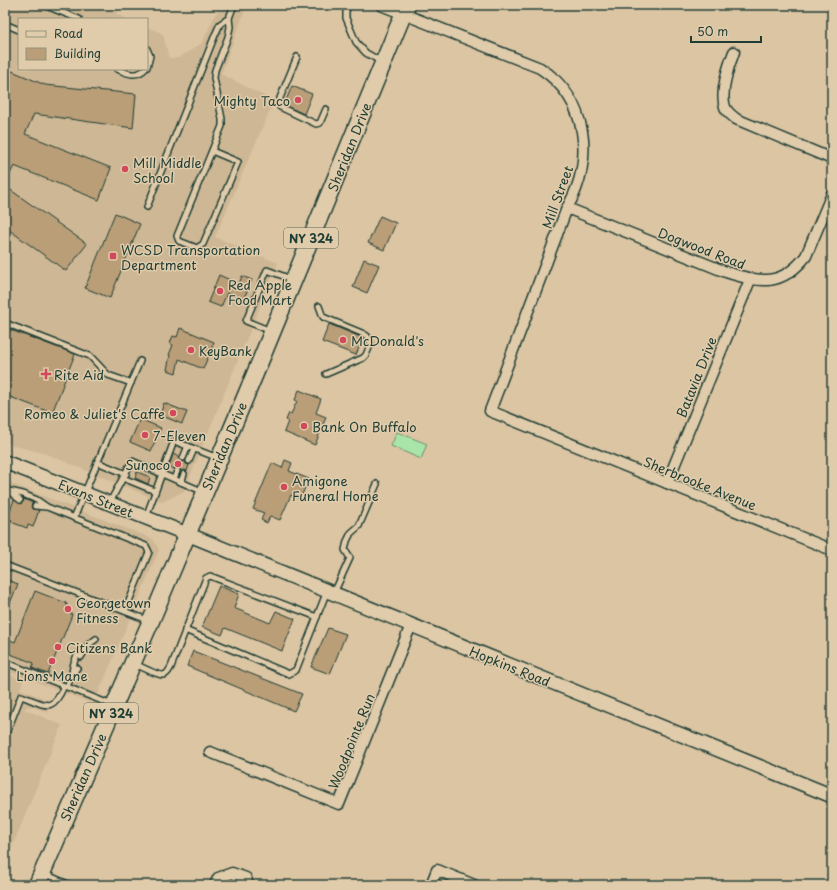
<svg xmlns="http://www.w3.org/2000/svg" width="837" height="890" font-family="'Playpen Sans',sans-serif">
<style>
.built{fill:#ceb794}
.green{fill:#a9e4a9;stroke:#64906e}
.building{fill:#b99e78;stroke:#1f3d34}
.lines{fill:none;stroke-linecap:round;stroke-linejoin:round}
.service-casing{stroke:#1f3d34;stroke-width:8}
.minor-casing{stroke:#1f3d34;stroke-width:13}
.tertiary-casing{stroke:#1f3d34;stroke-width:16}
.primary-casing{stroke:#1f3d34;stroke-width:19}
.service{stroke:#e0ccab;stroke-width:5}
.minor{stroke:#e0ccab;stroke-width:10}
.tertiary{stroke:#e0ccab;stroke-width:13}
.primary{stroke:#e0ccab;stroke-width:16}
.poi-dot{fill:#d1495b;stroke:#e0ccab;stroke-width:1.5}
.labels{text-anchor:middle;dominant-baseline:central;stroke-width:3;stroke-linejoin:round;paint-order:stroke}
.shield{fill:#e0ccab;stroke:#596858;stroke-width:1}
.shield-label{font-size:12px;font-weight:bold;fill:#1f3d34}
.poi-label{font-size:13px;fill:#1f3d34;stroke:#e0ccab;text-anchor:start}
.street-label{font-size:13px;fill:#1f3d34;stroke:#e0ccab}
</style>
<rect width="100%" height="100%" fill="#dcc5a3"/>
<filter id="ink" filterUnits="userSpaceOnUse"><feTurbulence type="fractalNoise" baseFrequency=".025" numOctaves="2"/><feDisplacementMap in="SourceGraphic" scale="8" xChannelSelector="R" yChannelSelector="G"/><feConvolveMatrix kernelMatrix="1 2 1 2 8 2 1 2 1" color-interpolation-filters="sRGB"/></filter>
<g filter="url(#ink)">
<!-- built -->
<g class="built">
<polygon points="5,5 119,5 116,14 128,19 19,19 19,69 147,69 147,27 163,34 169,58 179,58 202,43 220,5 247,5 221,74 274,101 215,237 278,263 184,491 163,502 46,454 5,443"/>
<polygon points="5,481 153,539 159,550 94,704 5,670"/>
<polygon points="5,673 23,680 20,689 46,699 49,713 32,706 27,707 24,709 62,725 5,864"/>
</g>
<!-- green -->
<polygon class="green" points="397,432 427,444 421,459 391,446"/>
<!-- building -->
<g class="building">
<polygon points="5,68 45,85 136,94 133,128 34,114 25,134 111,168 99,200 14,166 5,184"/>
<polygon points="292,86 312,94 304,114 284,105"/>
<polygon points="5,186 87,244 66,271 5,227"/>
<polygon points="115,213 140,224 110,298 85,288"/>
<polygon points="380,216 396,223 384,250 368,243"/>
<polygon points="364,259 379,265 367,293 353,287"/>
<polygon points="219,275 239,284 242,276 252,280 243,300 227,293 221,307 208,302"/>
<polygon points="329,324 363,338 356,355 322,342"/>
<polygon points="180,328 214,342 203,369 179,359 176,373 167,370 170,355 169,355 173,345 170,343 173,336 177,337"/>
<polygon points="8,329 75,354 52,413 5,395 5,338"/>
<polygon points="299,390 321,399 316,413 326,417 315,445 284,432 288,421 286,420 289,413 291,414 297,401 295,400"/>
<polygon points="164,403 187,412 182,424 160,415"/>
<polygon points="140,419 161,428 151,451 130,442"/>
<polygon points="173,454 179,457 181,462 185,461 186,464 189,465 187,471 184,470 181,472 180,469 178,467 173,469 169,467"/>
<polygon points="285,460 292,463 289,471 309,479 300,499 291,495 280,520 270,516 267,523 261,520 264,513 253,509 272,463 282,468"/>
<polygon points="137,472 150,477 148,484 135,478"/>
<polygon points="24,499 33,503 31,506 32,509 39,510 33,527 28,525 27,528 11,522 12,520 7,518 14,500 21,504 23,502"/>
<polygon points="5,579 18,584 5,615"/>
<polygon points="219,586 239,594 234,608 270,623 276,611 295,619 282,651 225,628 222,635 202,627"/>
<polygon points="35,591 66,603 72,615 48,674 32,668 34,663 5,652 5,638 15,642"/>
<polygon points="328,628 346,634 330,674 311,667"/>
<polygon points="193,651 302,694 294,711 187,666"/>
</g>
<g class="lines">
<defs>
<g id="service">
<polyline points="44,5 79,19"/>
<polyline points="349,5 346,11 346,18 356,42 366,53 382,62"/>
<polyline points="5,24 19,30"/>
<polyline points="147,49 150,56 147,67"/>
<polyline points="297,57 280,98 279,103 280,107 316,124 320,123 326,109"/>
<path d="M117 69C127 73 136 78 145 69"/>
<polyline points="212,151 238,162 203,244 197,248 179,241 177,236 222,126 222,119 214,78 215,70 228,37 230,27 229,18 234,5"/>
<polyline points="147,207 215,35 220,24 229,18"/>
<polyline points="319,306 323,317 364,334 367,336 371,343 366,355 363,358 326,374"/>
<polyline points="5,323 90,356 108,375 131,383"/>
<polyline points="271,331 246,321 267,270 291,279"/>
<polyline points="183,458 188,446"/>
<polyline points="189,461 194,449"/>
<polyline points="97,462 126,474"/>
<polyline points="123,478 155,491"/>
<polyline points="174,479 177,471"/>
<polyline points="181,482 184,474"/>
<polyline points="5,490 23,494 37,500 47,507 146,546 149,552 125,611"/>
<polyline points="10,492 20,500"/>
<polyline points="110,502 132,461 204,492"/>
<polyline points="35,506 46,507"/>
<polyline points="146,517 174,441 218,458"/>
<polyline points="74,518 140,361"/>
<polyline points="5,565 150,621"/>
<polyline points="334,593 350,558 345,550 347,541 351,533 359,526 377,484"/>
<polyline points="185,630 289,674 296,670 327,591"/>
<polyline points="81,657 88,645 96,639"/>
<polyline points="5,662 112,705"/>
<path d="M135 664C142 667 158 676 164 675 168 674 169 670 171 667L206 578 210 576 317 617"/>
<path d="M72 674C73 661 77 652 88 645"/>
<polyline points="67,687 72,674 77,668"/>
<path d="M5 737 21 696C46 705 52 714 64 686"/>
<polyline points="45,874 70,885"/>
</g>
<g id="minor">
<path d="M381 5 540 68C588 99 595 160 567 208L490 411 832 550"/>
<path d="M734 52C728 67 720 93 725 107 727 113 732 115 736 119L832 159"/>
<path d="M567 208 726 272C760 283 782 287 806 256L832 194"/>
<polyline points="667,483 750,280"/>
<polyline points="210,752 339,804 411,625"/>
<polyline points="215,885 218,878 232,873 246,878 248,885"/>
<polyline points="431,885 437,870 474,885"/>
</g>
<polyline id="tertiary" points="5,462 187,534 832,796"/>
<polyline id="primary" points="37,885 153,616 257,369 407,5"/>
</defs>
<!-- service casing -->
<use href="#service" class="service-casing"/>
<!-- minor casing -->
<use href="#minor" class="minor-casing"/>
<!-- tertiary casing -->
<use href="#tertiary" class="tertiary-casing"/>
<!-- primary casing -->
<use href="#primary" class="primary-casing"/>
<!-- service -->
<use href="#service" class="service"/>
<!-- minor -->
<use href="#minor" class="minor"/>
<!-- tertiary -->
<use href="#tertiary" class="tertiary"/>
<!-- primary -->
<use href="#primary" class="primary"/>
</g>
</g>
<!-- markers -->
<g class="poi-dot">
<circle cx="298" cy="100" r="4"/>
<circle cx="125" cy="169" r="4"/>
<rect x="109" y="252" width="8" height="8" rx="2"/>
<circle cx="220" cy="291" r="4"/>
<circle cx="343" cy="340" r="4"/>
<circle cx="191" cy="350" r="4"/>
<path d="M44 368h4v4h4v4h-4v4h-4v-4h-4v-4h4z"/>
<circle cx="173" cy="413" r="4"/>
<circle cx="304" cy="426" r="4"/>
<circle cx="145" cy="435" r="4"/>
<circle cx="178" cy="464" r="4"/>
<circle cx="284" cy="487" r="4"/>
<circle cx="68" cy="609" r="4"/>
<circle cx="58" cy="647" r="4"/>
<circle cx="52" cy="661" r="4"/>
</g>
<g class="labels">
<!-- shield labels -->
<g class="shield">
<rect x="284" y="228" width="54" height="20" rx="3"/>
<rect x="84" y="703" width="54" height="20" rx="3"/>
</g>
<g class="shield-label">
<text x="311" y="238">NY 324</text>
<text x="111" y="713">NY 324</text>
</g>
<!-- poi labels -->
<g class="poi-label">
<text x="290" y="100" text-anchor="end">Mighty Taco</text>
<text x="133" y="162">Mill Middle<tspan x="133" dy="15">School</tspan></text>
<text x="121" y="249">WCSD Transportation<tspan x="121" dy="15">Department</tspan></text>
<text x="228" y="284">Red Apple<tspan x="228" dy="15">Food Mart</tspan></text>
<text x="351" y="340">McDonald's</text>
<text x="199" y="350">KeyBank</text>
<text x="54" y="374">Rite Aid</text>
<text x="165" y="413" text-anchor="end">Romeo &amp; Juliet's Caffe</text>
<text x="312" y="426">Bank On Buffalo</text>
<text x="153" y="435">7-Eleven</text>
<text x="170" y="464" text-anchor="end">Sunoco</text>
<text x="292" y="480">Amigone<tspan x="292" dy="15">Funeral Home</tspan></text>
<text x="76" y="602">Georgetown<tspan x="76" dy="15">Fitness</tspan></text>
<text x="66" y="647">Citizens Bank</text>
<text x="52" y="675" text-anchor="middle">Lions Mane</text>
</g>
<!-- street labels -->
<g class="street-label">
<text transform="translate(349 147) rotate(-68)">Sheridan Drive</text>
<text transform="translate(557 197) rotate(-70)">Mill Street</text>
<text transform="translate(702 248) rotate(21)">Dogwood Road</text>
<text transform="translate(696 377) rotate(-68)">Batavia Drive</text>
<text transform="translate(224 446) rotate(-67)">Sheridan Drive</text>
<text transform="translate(700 483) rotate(22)">Sherbrooke Avenue</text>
<text transform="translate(96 498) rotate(22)">Evans Street</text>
<text transform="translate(510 666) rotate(22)">Hopkins Road</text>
<text transform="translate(351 741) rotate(-68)">Woodpointe Run</text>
<text transform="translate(83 777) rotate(-66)">Sheridan Drive</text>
</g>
</g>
<!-- margin -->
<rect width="837" height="890" fill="none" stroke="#e0ccab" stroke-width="20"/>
<rect x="10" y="10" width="817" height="870" fill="none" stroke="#1f3d34" stroke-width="1.5" filter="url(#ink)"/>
<!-- legend -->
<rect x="18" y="18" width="130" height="52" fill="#e0ccab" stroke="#93937b"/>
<rect x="26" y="31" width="20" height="6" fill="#e0ccab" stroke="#93937b"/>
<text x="54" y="38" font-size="12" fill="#1f3d34">Road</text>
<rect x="26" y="48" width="20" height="12" fill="#b99e78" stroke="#93937b"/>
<text x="54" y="58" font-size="12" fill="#1f3d34">Building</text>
<!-- scale -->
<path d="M691 36v6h70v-6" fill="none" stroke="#1f3d34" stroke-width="2"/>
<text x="697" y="36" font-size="12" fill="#1f3d34" stroke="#e0ccab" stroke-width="3" paint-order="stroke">50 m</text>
</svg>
